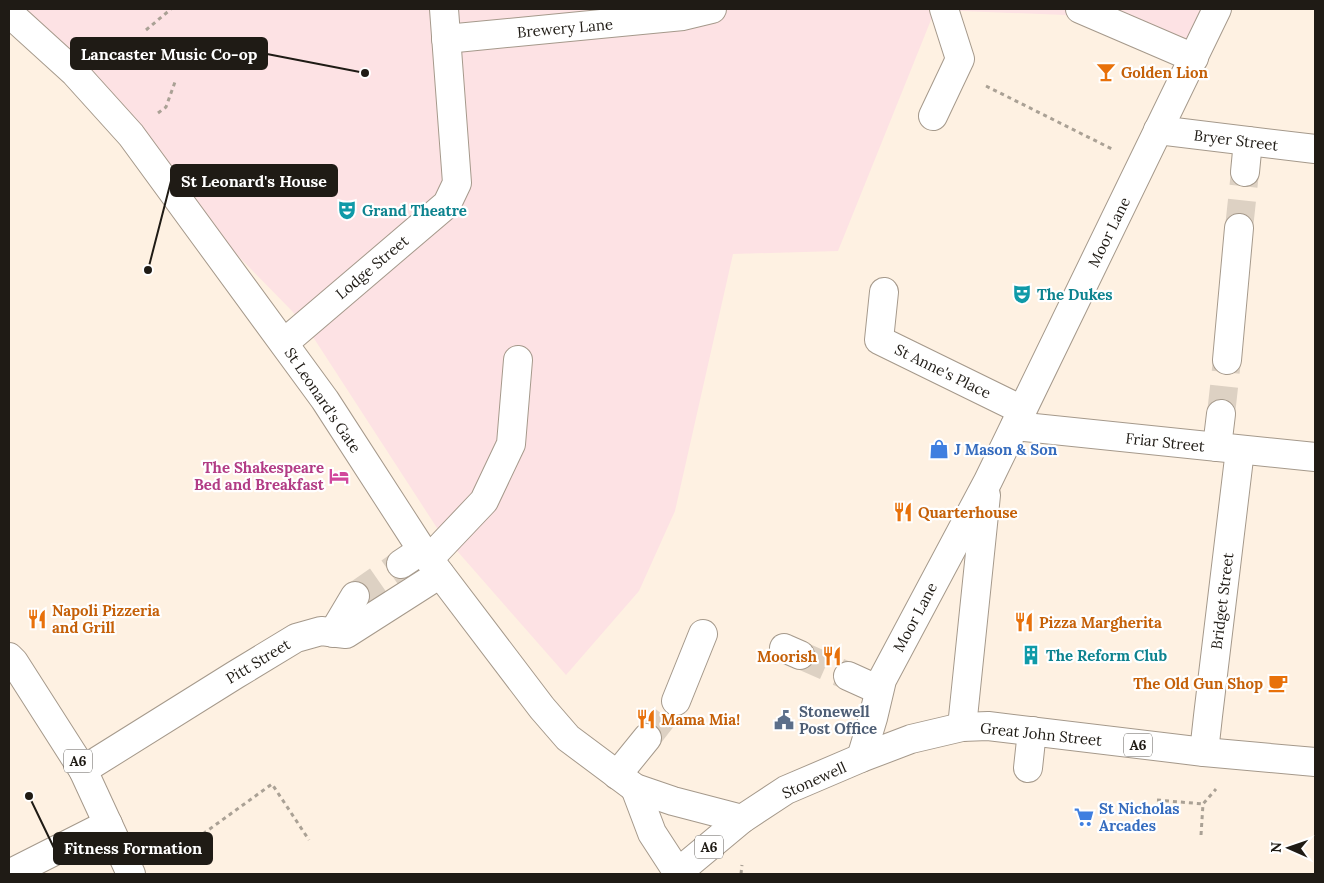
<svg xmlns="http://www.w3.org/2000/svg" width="1324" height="883" font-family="Lora,serif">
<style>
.industrial{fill:#fde2e4}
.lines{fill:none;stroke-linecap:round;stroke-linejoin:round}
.minor-tunnel{stroke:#ddd1c3;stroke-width:28;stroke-dasharray:28 14;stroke-linecap:butt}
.minor-casing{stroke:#a5998b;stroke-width:30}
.major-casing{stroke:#a5998b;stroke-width:30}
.path{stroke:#aaa195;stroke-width:3;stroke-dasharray:4 4;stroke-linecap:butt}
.minor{stroke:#fff;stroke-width:28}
.major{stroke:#fff;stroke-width:28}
.labels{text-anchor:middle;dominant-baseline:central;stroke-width:4.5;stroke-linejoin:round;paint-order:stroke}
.shield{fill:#fff;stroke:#625f5b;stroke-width:1}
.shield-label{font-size:14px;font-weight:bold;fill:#1f1b15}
.street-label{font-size:15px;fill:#1f1b15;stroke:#fff}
.food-label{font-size:15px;font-weight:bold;fill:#c56008;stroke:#fff;text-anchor:start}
.culture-label{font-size:15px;font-weight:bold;fill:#0d838f;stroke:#fff;text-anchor:start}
.shop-label{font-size:15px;font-weight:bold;fill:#366cbe;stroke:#fff;text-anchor:start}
.hotel-label{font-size:15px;font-weight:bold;fill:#b23c85;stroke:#fff;text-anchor:end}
.service-label{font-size:15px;font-weight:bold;fill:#4e5e75;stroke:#fff;text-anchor:start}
.leader{fill:none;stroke:#1f1b15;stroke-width:2}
.callout-dot{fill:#1f1b15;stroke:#fff;stroke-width:2}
.callout{fill:#1f1b15;stroke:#1f1b15;stroke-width:2}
.callout-label{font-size:16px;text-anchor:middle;font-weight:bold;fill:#fff}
</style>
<rect width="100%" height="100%" fill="#fef1e2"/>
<!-- industrial -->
<polygon class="industrial" points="9,9 1205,9 1182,62 1065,15 935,10 838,251 733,254 675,511 639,591 566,675 437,528 315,340 292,311 9,22"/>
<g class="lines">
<!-- minor-tunnel -->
<g class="minor-tunnel">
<polyline points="1239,228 1245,172"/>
<polyline points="1221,414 1227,360"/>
<polyline points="355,596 401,564"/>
<polyline points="800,655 848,676"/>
<polyline points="647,738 676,701"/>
</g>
<defs>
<g id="minor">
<polyline points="1080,9 1194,58"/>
<polyline points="9,13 75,73 131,135 325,400 422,550 542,708 568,738 635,788 673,801 742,819"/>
<polyline points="446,39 683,16 712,9"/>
<polyline points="933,116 960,59 944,9"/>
<polyline points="1158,130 1315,149"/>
<polyline points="1245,172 1248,141"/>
<polyline points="884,292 879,340 1022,410"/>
<polyline points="284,343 447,204 457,183 444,9"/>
<polyline points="1227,360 1239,228"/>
<polyline points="1015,426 1315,457"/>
<polyline points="1217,447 1221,414"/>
<polyline points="429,559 484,501 511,444 518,360"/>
<polyline points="401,564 422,550"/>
<polyline points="333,633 355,596"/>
<polyline points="784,648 800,655"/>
<polyline points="848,676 879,690"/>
<polyline points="676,701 703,634"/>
<polyline points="962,727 986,495"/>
<polyline points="1204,752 1208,716 1240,450"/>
<polyline points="861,758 873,718 882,680 988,481 1217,9"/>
<polyline points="1028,768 1032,731"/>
<polyline points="83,770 235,675 296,638 321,631 346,634 440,574"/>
<polyline points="617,775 647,738"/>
<polyline points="635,788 652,833 678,873"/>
<polyline points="9,874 108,824"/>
</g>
<g id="major">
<polyline points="9,657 14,662 83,770 131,874"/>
<polyline points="676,874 742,819 786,790 861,758 911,739 962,727 988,726 1204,752 1315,762"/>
</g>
</defs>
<!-- minor casing -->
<use href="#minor" class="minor-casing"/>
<!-- major casing -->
<use href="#major" class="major-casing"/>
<!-- path -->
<g class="path">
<polyline points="146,30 171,9"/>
<polyline points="986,86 1112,149"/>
<polyline points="158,113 166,107 175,82"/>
<polyline points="1157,800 1203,804"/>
<polyline points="1201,835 1203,804 1216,789"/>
<polyline points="164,862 272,784 309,840"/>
<polyline points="741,874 742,865"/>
</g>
<!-- minor -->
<use href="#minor" class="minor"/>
<!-- major -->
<use href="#major" class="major"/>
</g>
<!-- icons -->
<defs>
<symbol id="bar-bare" viewBox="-9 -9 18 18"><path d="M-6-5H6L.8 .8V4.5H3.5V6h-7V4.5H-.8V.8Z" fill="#e8710a" stroke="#fff" stroke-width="2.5" paint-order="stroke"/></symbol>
<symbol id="theatre-bare" viewBox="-9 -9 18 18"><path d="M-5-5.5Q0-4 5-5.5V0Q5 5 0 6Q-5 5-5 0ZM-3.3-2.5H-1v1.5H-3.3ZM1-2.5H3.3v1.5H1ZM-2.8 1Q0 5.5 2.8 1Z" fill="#0f9aa8" stroke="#fff" stroke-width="2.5" paint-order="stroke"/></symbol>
<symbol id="shop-bare" viewBox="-9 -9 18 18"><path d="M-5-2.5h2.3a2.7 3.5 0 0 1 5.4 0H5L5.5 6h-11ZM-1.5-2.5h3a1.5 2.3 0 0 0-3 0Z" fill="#3f7fe0" stroke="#fff" stroke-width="2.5" paint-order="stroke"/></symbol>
<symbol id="hotel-bare" viewBox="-9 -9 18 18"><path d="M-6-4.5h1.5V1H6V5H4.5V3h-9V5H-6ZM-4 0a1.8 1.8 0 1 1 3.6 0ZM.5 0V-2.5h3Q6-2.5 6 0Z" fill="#d1479c" stroke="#fff" stroke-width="2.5" paint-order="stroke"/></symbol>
<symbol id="restaurant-bare" viewBox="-9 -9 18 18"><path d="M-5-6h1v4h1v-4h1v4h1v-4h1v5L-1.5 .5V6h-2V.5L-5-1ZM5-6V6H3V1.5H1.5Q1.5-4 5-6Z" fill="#e8710a" stroke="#fff" stroke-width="2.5" paint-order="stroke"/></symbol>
<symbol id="building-bare" viewBox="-9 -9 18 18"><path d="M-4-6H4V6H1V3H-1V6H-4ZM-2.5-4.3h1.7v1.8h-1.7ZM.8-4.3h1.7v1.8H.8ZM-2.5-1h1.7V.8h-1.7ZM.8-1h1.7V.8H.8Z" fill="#0f9aa8" stroke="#fff" stroke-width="2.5" paint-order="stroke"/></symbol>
<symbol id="cafe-bare" viewBox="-9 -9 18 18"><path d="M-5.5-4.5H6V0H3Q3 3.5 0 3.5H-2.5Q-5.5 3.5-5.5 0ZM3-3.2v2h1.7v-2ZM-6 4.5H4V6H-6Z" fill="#e8710a" stroke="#fff" stroke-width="2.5" paint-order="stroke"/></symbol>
<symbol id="civic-bare" viewBox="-9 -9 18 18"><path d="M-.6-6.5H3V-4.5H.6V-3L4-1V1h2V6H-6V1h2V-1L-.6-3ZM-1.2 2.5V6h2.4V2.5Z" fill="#5c6f8a" stroke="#fff" stroke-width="2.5" paint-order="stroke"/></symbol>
<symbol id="supermarket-bare" viewBox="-9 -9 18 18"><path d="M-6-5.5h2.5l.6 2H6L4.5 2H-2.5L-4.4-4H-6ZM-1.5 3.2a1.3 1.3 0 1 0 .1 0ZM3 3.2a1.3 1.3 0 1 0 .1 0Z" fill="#3f7fe0" stroke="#fff" stroke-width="2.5" paint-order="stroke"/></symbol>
</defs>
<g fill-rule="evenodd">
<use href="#bar-bare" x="1092" y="58" width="28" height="28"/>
<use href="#theatre-bare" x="333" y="196" width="28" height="28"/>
<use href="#theatre-bare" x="1008" y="280" width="28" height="28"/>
<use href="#shop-bare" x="925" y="435" width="28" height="28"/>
<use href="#hotel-bare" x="325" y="462" width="28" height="28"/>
<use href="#restaurant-bare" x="889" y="498" width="28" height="28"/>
<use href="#restaurant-bare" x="23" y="605" width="28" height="28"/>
<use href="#restaurant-bare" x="1010" y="608" width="28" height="28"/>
<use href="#building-bare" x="1017" y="641" width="28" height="28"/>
<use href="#restaurant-bare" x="818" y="642" width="28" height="28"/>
<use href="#cafe-bare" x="1264" y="669" width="28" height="28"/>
<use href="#restaurant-bare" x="632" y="705" width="28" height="28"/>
<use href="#civic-bare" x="770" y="706" width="28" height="28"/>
<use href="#supermarket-bare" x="1070" y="803" width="28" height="28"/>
</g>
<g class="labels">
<!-- shield labels -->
<g class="shield">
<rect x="1124" y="733.5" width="28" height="23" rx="4"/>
<rect x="64" y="749.5" width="28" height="23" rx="4"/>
<rect x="695" y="835.5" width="28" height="23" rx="4"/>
</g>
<g class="shield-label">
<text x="1138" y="745">A6</text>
<text x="78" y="761">A6</text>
<text x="709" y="847">A6</text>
</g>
<!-- street labels -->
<g class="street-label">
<text transform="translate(565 28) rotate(-5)">Brewery Lane</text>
<text transform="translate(1236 140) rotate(7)">Bryer Street</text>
<text transform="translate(1109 232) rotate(-64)">Moor Lane</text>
<text transform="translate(372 267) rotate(-40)">Lodge Street</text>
<text transform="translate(943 371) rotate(26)">St Anne's Place</text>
<text transform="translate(323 400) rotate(56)">St Leonard's Gate</text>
<text transform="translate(1165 442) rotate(6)">Friar Street</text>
<text transform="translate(1222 601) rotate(-83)">Bridget Street</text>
<text transform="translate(915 617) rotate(-62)">Moor Lane</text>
<text transform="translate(258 661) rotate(-31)">Pitt Street</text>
<text transform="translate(1041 734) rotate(6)">Great John Street</text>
<text transform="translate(814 780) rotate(-24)">Stonewell</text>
</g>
<!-- food labels -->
<g class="food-label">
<text x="1121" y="72">Golden Lion</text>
<text x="918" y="512">Quarterhouse</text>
<text x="52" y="610">Napoli Pizzeria<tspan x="52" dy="17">and Grill</tspan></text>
<text x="1039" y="622">Pizza Margherita</text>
<text x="817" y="656" text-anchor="end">Moorish</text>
<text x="1263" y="683" text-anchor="end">The Old Gun Shop</text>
<text x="661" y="719">Mama Mia!</text>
</g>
<!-- culture labels -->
<g class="culture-label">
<text x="362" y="210">Grand Theatre</text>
<text x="1037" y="294">The Dukes</text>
<text x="1046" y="655">The Reform Club</text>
</g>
<!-- shop labels -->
<g class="shop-label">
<text x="954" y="449">J Mason &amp; Son</text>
<text x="1099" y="808">St Nicholas<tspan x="1099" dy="17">Arcades</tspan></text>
</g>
<!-- hotel labels -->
<g class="hotel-label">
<text x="324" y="467">The Shakespeare<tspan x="324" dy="17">Bed and Breakfast</tspan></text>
</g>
<!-- service labels -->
<g class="service-label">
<text x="799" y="711">Stonewell<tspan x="799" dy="17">Post Office</tspan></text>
</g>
</g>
<!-- callouts -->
<path class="leader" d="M365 73L267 54M148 270L171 181M29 796L54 848"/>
<g class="callout-dot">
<circle cx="365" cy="73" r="5"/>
<circle cx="148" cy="270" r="5"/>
<circle cx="29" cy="796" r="5"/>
</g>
<g class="callout">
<rect x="71" y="38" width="196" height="31" rx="5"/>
<rect x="171" y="165" width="166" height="31" rx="5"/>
<rect x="54" y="833" width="158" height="31" rx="5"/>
</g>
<g class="callout-label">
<text x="169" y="60">Lancaster Music Co-op</text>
<text x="254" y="187">St Leonard's House</text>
<text x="133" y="854">Fitness Formation</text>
</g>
<!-- border -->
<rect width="1324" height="883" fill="none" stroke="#1f1b15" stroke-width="20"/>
<!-- north arrow -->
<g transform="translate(1289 848) rotate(272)" stroke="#ffffff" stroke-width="4" paint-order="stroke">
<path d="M0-4L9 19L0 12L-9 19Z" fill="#1f1b15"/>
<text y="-8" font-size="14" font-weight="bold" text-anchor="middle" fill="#1f1b15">N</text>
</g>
</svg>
